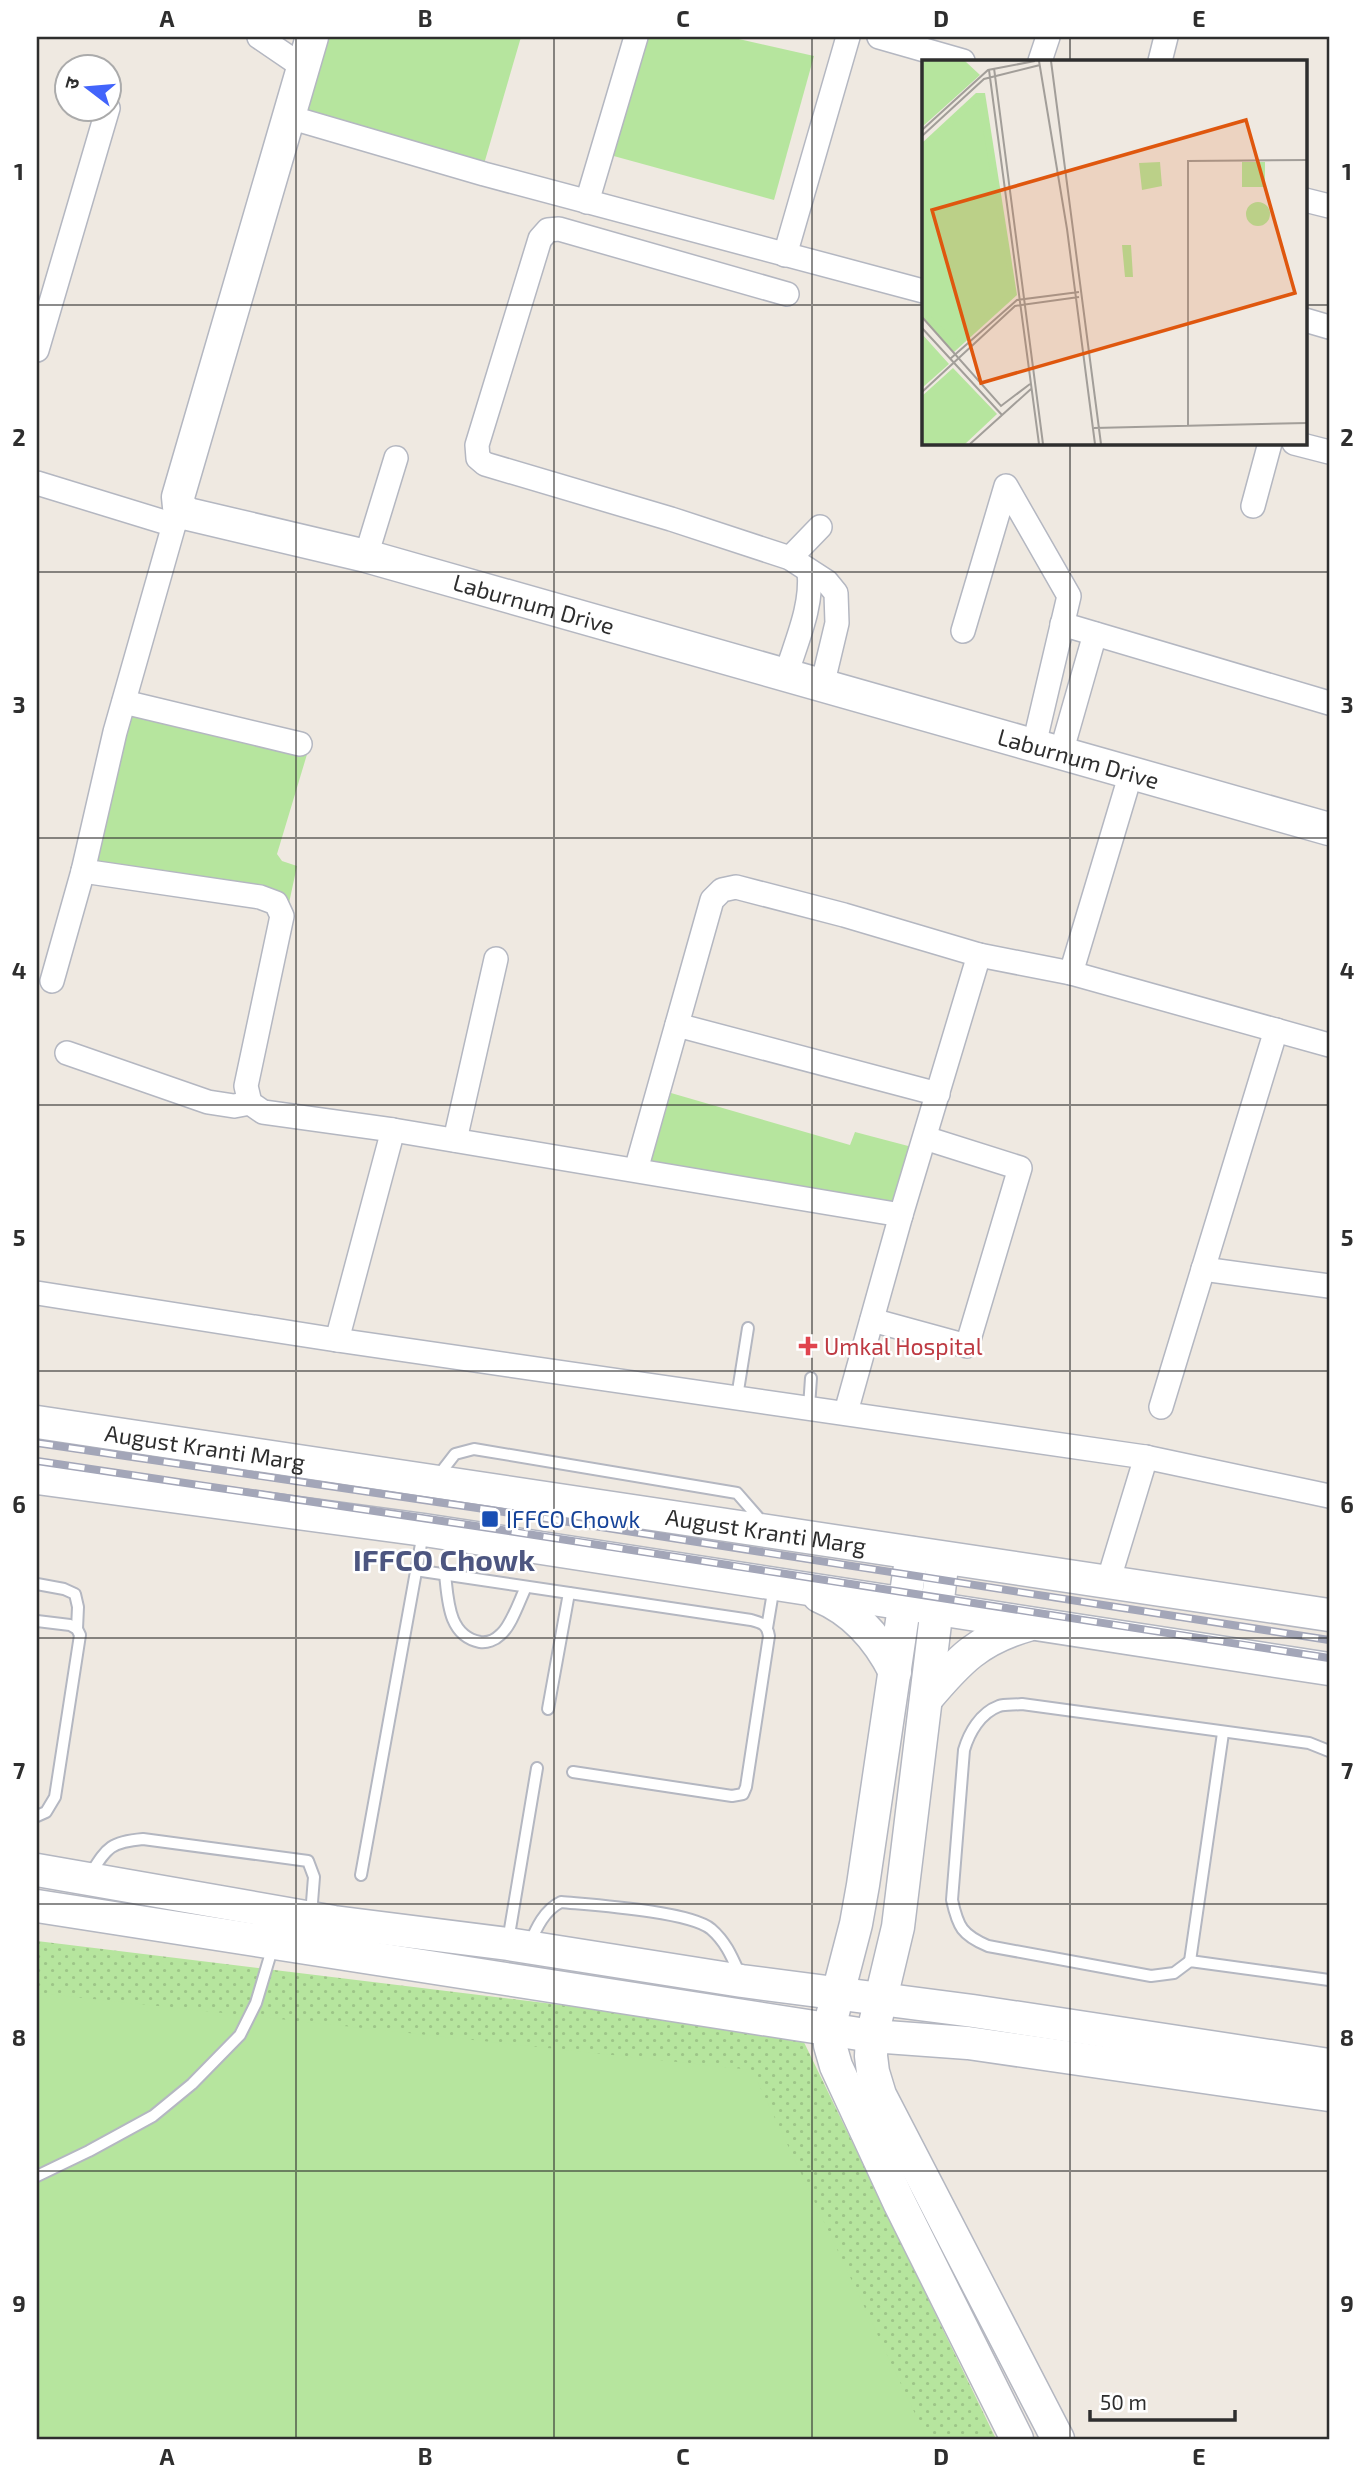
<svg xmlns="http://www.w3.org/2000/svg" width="1366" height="2476" font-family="'Exo 2','Noto Sans Devanagari',sans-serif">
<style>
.grass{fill:url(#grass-dots)}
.park{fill:#b6e59e}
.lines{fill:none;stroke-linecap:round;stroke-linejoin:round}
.lane-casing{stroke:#b4b7c1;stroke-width:14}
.street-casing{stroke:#b4b7c1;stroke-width:26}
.secondary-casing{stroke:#b4b7c1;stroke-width:35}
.lane{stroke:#fff;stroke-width:10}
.street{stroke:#fff;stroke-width:23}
.secondary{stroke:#fff;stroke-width:32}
.rail-casing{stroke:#a3a6b8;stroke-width:8}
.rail{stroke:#fff;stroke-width:5;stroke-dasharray:16;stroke-linecap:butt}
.grid{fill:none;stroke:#2e2e2e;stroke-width:2;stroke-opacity:0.55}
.health-dot{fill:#e0444e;stroke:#fff;stroke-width:2.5}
.transit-dot{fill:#1a4fb4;stroke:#fff;stroke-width:2.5}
.labels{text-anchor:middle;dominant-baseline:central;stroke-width:5;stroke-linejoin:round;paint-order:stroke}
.street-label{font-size:23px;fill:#2e2e2e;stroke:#fff}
.health-label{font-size:23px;fill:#be3a42;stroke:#fff;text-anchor:start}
.transit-label{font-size:23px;fill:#164399;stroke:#fff;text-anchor:start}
.district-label{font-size:30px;font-weight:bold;fill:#4d5680;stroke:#fff}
.inset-road{fill:none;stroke:#a29e99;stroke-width:2}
.view{fill:#df570e;fill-opacity:0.15;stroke:#df570e;stroke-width:3.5}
.inset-edge{fill:none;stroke:#2e2e2e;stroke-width:3.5}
.neatline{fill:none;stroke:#2e2e2e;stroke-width:2.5}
.grid-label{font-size:23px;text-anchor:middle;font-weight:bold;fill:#2e2e2e}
</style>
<defs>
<pattern id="grass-dots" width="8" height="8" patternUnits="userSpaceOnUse" patternTransform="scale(1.75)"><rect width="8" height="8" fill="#b6e59e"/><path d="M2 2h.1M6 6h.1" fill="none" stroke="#9dc588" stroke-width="1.8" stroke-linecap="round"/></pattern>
</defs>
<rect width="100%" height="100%" fill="#efe9e1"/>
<!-- grass -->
<polygon class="grass" points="37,1941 800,2034 996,2439 37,2439"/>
<!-- park -->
<g class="park">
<polygon points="320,37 521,37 484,164 298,113"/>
<polygon points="644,37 730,37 814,56 774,200 610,155"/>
<polygon points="129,709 308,751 277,854 282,861 297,866 289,903 281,895 91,865"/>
<polygon points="671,1093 850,1145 855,1132 912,1147 894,1205 650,1164"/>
<polygon points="37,1993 752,2070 927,2439 37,2439"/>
</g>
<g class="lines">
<defs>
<g id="lane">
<polyline points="737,1397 748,1328"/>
<polyline points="809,1407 811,1378"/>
<polyline points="438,1476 455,1454 474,1449 737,1493 764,1524"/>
<path d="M415 1570 751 1620C762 1623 767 1624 769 1636L746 1787 743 1794 732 1796 573 1772"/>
<path d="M445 1574C448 1600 448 1636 480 1642 487 1643 495 1640 500 1635 511 1627 520 1599 526 1587"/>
<polyline points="37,1584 64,1589 75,1594 78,1607 77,1629"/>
<polyline points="37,1621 70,1625 77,1629 80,1635 55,1797 46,1812 37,1816"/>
<polyline points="767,1628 774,1586"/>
<polyline points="548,1709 569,1593"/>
<path d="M1329 1751 1309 1743 1022 1704C1015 1705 1005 1704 999 1706 980 1713 969 1733 964 1750L952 1900C958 1927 962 1935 988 1946L1151 1976 1174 1973 1190 1961 1329 1980"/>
<polyline points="361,1875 423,1533"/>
<path d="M89 1876C107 1848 109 1842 143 1839L308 1861 314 1877 311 1915"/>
<polyline points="508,1941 537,1768"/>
<path d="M529 1945C536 1929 544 1910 561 1902 592 1905 689 1911 711 1929 726 1942 732 1957 740 1975"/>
<polyline points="1190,1961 1223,1733"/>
<polyline points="37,2176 89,2151 153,2116 192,2084 240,2035 256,2003 273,1946"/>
</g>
<g id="street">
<polyline points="259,37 303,67"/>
<polyline points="879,37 963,61"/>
<polyline points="1040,61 1048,37"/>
<polyline points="1160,61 1166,37"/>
<polyline points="289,117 484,174 923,291"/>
<polyline points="1305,200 1329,206"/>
<polyline points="587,202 636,37"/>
<polyline points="785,255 848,37"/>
<polyline points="787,294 559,229 548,230 540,239 477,445 478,458 485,464 671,519 790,558 827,582 836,593 837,623 822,686"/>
<polyline points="1305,320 1329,327"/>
<polyline points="37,350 108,108"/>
<polyline points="1294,443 1329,452"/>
<polyline points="37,483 174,525"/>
<polyline points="1253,506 1270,443"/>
<polyline points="366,556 396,458"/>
<polyline points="790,558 820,527"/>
<polyline points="1062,624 1329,703"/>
<polyline points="963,631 1006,486 1069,596 1034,745"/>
<path d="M786 675C796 642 813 606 809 571"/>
<polyline points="124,702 300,744"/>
<polyline points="1061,753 1095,634"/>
<polyline points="83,871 260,897 276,903 282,916 246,1086 250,1103 263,1112 393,1130 901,1215"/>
<polyline points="1071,973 1131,773"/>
<polyline points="52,981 83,871 115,732 179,507"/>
<polyline points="677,1025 938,1094"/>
<polyline points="67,1053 208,1102 234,1106 250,1103"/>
<polyline points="455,1140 496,959"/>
<polyline points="636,1170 712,900 722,890 736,887 844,915 979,955 1071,973 1329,1045"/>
<polyline points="1203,1269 1329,1286"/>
<polyline points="37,1293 337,1340 1145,1457 1329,1496"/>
<polyline points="872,1320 967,1346 1020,1168 925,1138"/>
<polyline points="337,1340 393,1130"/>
<polyline points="1161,1407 1276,1030"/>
<polyline points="846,1412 901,1215 979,955"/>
<polyline points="1108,1582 1146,1457"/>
</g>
<g id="secondary">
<path id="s1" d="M312 37 178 497 179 507 188 514 366 556 1329 829"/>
<path id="s2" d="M37 1422 1329 1615"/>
<polyline points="37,1478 424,1530 1329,1669"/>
<polyline points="912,1553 863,1885 856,1924 829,2028 830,2045 836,2066 899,2202 1017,2439"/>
<polyline points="943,1558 898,1927 872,2036 871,2056 873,2072 880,2095 1058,2439"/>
<path d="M819 1596C855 1611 878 1638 895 1672"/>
<path d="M927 1698C959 1660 979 1639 1028 1625"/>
<polyline points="37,1870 334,1922 508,1944 742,1981 973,2011 1329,2065"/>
<polyline points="37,1906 872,2036 968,2043 1329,2095"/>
</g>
</defs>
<!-- lane casing -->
<use href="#lane" class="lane-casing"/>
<!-- street casing -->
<use href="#street" class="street-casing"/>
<!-- secondary casing -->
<use href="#secondary" class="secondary-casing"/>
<!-- lane -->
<use href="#lane" class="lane"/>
<!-- street -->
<use href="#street" class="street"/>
<!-- secondary -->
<use href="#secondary" class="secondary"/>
<defs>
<g id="rail">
<polyline points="37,1443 491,1510 1329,1640"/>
<polyline points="37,1461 489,1528 1329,1658"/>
</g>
</defs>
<!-- rail casing -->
<use href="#rail" class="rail-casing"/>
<!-- rail -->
<use href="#rail" class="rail"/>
</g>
<!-- grid -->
<path class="grid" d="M296 37V2439M554 37V2439M812 37V2439M1070 37V61M37 305H923M1305 305H1329M1070 443V2439M37 572H1329M37 838H1329M37 1105H1329M37 1371H1329M37 1638H1329M37 1904H1329M37 2171H1329"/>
<!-- markers -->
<path class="health-dot" d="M804.5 1335.5h7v7h7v7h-7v7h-7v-7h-7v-7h7z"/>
<rect class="transit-dot" x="481" y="1510" width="18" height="18" rx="3.5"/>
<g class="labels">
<!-- street labels -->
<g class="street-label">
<text stroke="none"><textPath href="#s1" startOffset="858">Laburnum Drive</textPath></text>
<text stroke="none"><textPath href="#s1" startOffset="1424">Laburnum Drive</textPath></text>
<text stroke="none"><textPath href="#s2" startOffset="170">August Kranti Marg</textPath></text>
<text stroke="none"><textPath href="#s2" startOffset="737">August Kranti Marg</textPath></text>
</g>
<!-- health labels -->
<g class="health-label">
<text x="824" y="1346">Umkal Hospital</text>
</g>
<!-- transit labels -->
<g class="transit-label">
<text x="506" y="1519">IFFCO Chowk</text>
</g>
<!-- district labels -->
<g class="district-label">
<text x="444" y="1559">IFFCO Chowk</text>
</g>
</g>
<!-- overview -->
<g transform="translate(922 60)">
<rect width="385" height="385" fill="#efe9e1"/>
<path d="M54 33H63L95 235 32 292 0 258V83Z" fill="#b6e59e"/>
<path d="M0 1H43L58 15 0 67Z" fill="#b6e59e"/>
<path d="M56 41 89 231 32 280 0 247V89ZM238 102 240 126 220 130 217 103ZM320 102H343V127H320ZM324 154a12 12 0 1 1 24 0a12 12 0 1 1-24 0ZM200 185H209L211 217H203ZM0 274 27 304 0 328ZM31 308 75 354 43 384H0V336Z" fill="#b6e59e"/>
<path class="inset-road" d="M117 1 145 169 173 384M129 1 179 384M72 8 121 384M67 10 117 384M0 70 66 10 113 1M0 76 62 19 118 5M0 257 79 346 108 324M0 268 80 355M28 299 95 240 157 232M0 332 93 246 157 237M266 365V101L385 100M172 368 385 363M48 384 109 329"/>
<path class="view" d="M324 60 373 233 59 323 10 150Z"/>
<rect width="385" height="385" class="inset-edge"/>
</g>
<!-- border -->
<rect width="1366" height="2476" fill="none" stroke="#ffffff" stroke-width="77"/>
<!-- north arrow -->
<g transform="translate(88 88) rotate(286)"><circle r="33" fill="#ffffff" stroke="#ababab" stroke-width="2"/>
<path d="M0-5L12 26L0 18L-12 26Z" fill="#4264fb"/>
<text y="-10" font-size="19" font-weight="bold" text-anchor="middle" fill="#2e2e2e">उ</text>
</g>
<!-- scale -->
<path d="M1090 2410v10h145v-10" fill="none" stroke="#2e2e2e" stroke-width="3.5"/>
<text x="1100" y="2410" font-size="21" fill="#2e2e2e" stroke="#ffffff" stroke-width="5" paint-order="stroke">50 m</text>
<rect x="38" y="38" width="1290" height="2400" class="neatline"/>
<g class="grid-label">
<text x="167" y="27">A</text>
<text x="425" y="27">B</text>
<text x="683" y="27">C</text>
<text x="941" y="27">D</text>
<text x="1199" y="27">E</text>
<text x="19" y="180">1</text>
<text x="1347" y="180">1</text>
<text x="19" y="446">2</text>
<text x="1347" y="446">2</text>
<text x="19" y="713">3</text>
<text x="1347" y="713">3</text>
<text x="19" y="979">4</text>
<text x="1347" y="979">4</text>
<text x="19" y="1246">5</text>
<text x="1347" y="1246">5</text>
<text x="19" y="1513">6</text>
<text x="1347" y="1513">6</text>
<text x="19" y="1779">7</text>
<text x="1347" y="1779">7</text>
<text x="19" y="2046">8</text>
<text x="1347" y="2046">8</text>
<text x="19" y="2312">9</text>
<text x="1347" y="2312">9</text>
<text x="167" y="2465">A</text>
<text x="425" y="2465">B</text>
<text x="683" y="2465">C</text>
<text x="941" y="2465">D</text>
<text x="1199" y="2465">E</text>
</g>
</svg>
